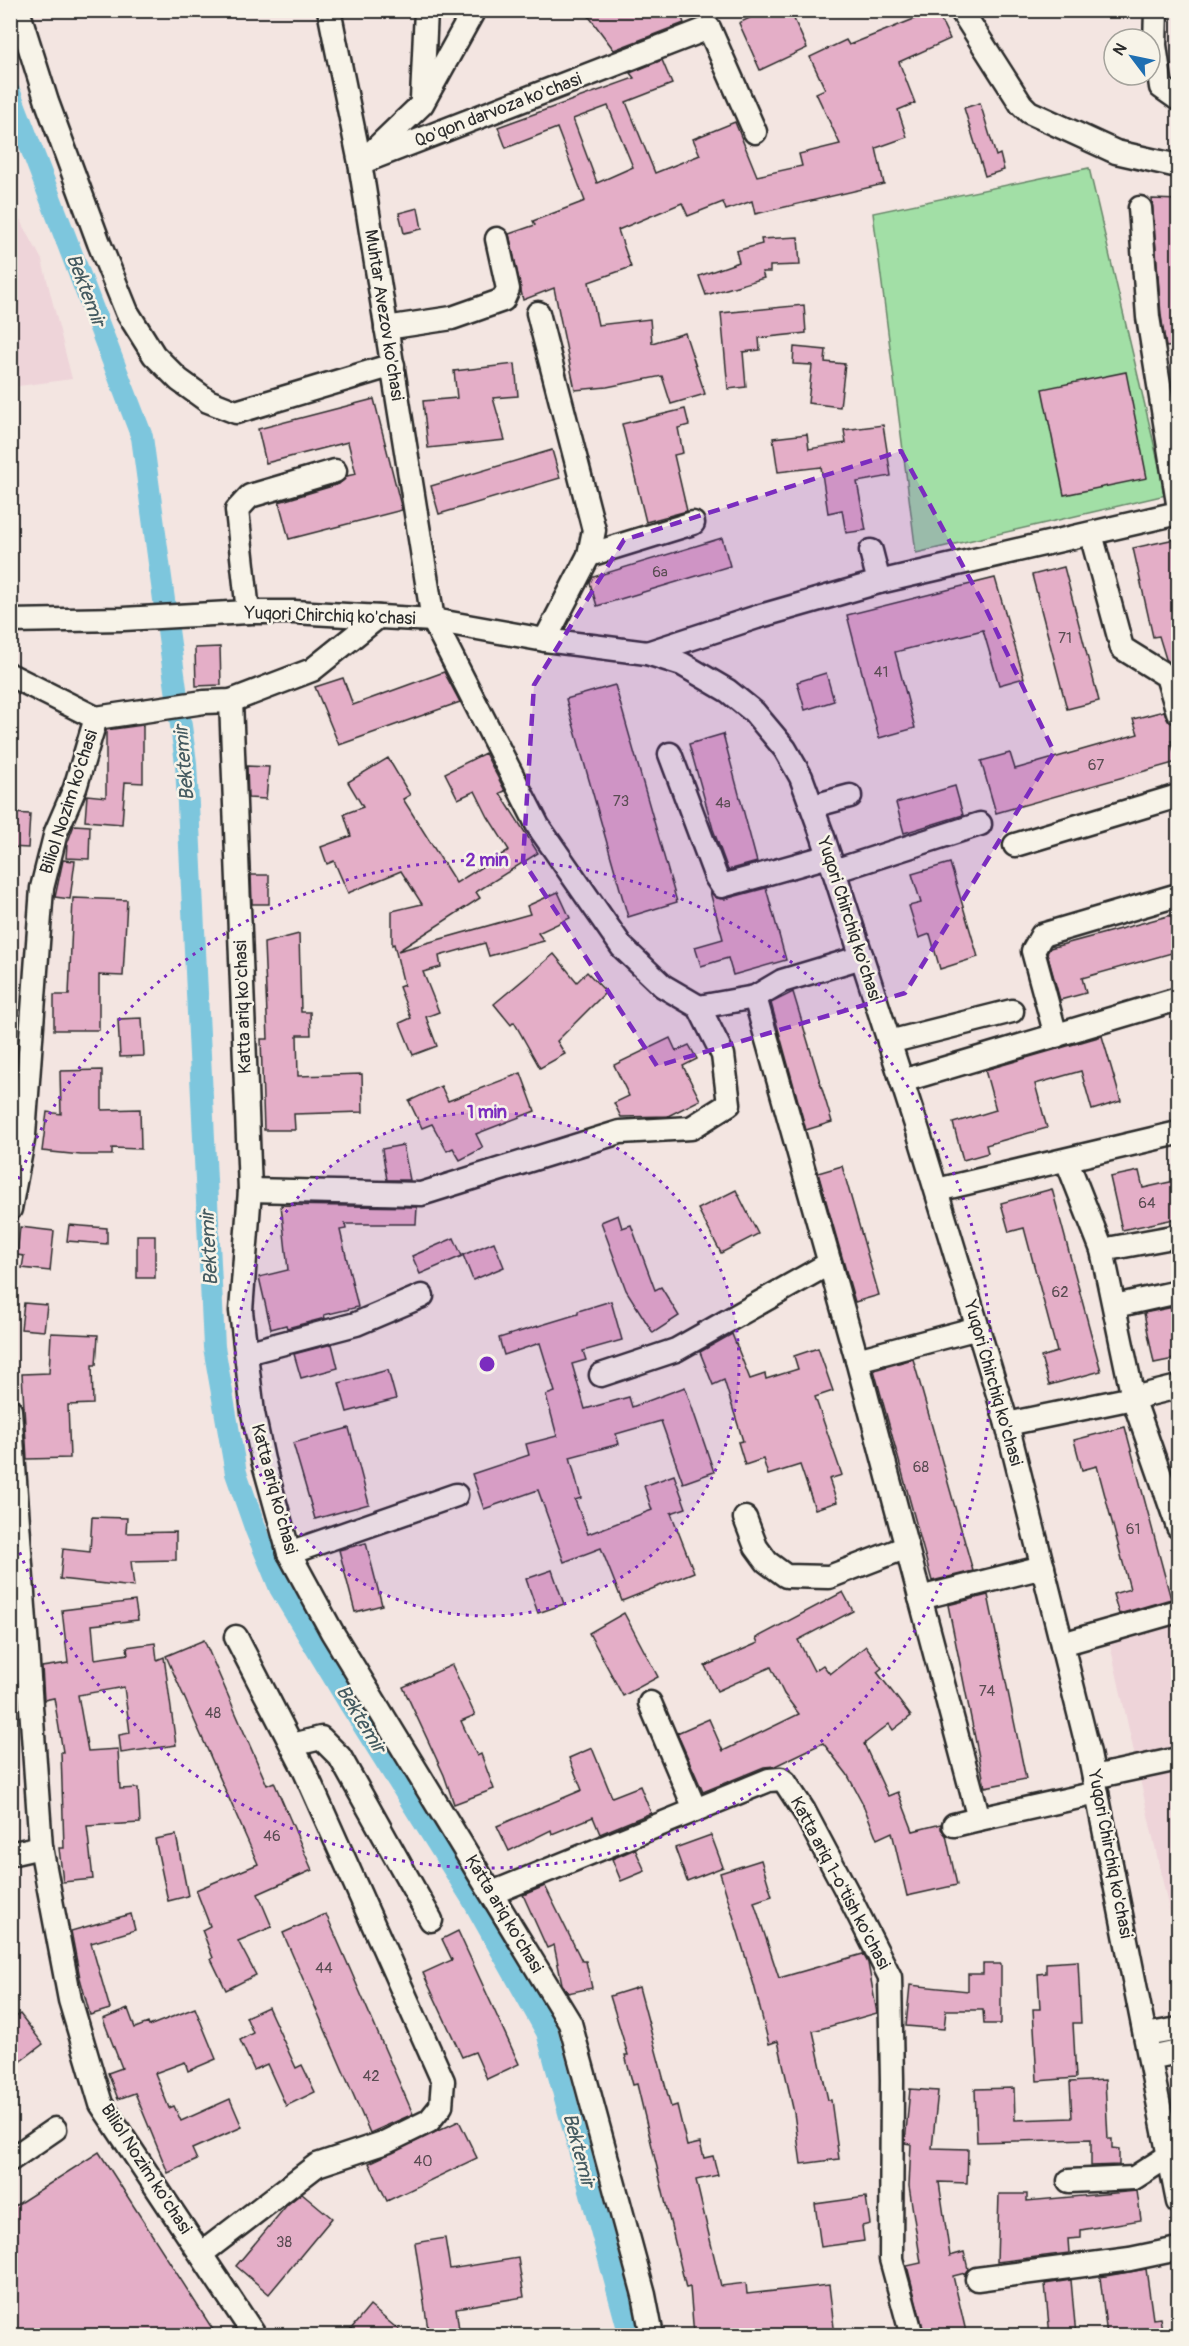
<svg xmlns="http://www.w3.org/2000/svg" width="1189" height="2346" font-family="Pangolin,sans-serif">
<style>
.built{fill:#eed4d9}
.green{fill:#a2dfa6;stroke:#668568;stroke-width:1.5}
.lines{fill:none;stroke-linecap:round;stroke-linejoin:round}
.canal{stroke:#7dc6dd;stroke-width:22}
.building{fill:#e4aec7;stroke:#2b2b2b;stroke-width:1.5;fill-rule:evenodd}
.minor-casing{stroke:#2b2b2b;stroke-width:27}
.minor{stroke:#f7f3e8;stroke-width:22}
.marked{fill:#7b2cbf;fill-opacity:0.2;stroke:#7b2cbf;stroke-width:4.5;stroke-dasharray:12 8;stroke-linejoin:round}
.ring{fill:none;stroke:#7b2cbf;stroke-width:3;stroke-dasharray:3 6}
.labels{text-anchor:middle;dominant-baseline:central;stroke-width:5;stroke-linejoin:round;paint-order:stroke}
.number-label{font-size:15px;fill:#594c52}
.street-label{font-size:18px;fill:#2b2b2b;stroke:#f7f3e8}
.water-label{font-size:20px;font-style:italic;fill:#445a60;stroke:#f7f3e8}
.centre{fill:#7b2cbf;stroke:#f7f3e8;stroke-width:3}
.ring-label{font-size:18px;text-anchor:middle;font-weight:bold;fill:#7b2cbf;stroke:#f7f3e8;stroke-width:5;stroke-linejoin:round;paint-order:stroke}
</style>
<rect width="100%" height="100%" fill="#f3e5e1"/>
<filter id="ink" filterUnits="userSpaceOnUse"><feTurbulence type="fractalNoise" baseFrequency=".0167" numOctaves="2"/><feDisplacementMap in="SourceGraphic" scale="12" xChannelSelector="R" yChannelSelector="G"/><feConvolveMatrix kernelMatrix="1 2 1 2 8 2 1 2 1" color-interpolation-filters="sRGB"/></filter>
<g filter="url(#ink)">
<!-- built -->
<g class="built">
<polygon points="11,210 18,215 42,260 72,379 11,387"/>
<polygon points="1178,1618 1178,1950 1109,1640"/>
</g>
<!-- green -->
<polygon class="green" points="1089,168 1166,495 916,553 873,213"/>
<g class="lines">
<!-- canal -->
<polyline class="canal" points="10,93 142,437 186,763 214,1347 236,1473 256,1530 280,1588 348,1701 473,1900 547,2032 630,2336"/>
</g>
<!-- building -->
<g class="building">
<polygon points="584,10 679,10 684,23 614,50"/>
<polygon points="766,10 790,10 807,48 760,70 739,23"/>
<path d="M910 10H936L950 39 899 62 915 103 898 110 907 137 876 148 884 184 755 214 752 201 726 210 723 202 688 216 682 203 618 230 631 267 589 282 598 325 650 319 652 343 685 333 705 394 671 404 662 376 607 387 575 390 554 288 523 300 509 234 535 225 533 221 585 201 557 128 506 148 498 127 634 78 630 73 662 60 672 84 626 102 655 173 700 155 693 139 735 122 757 176 802 166 799 154 840 144 816 93 825 89 810 57 846 40 849 45 914 19ZM608 106 633 167 597 183 573 119Z"/>
<polygon points="980,103 996,156 1000,154 1004,170 985,176 964,108"/>
<polygon points="1152,199 1179,200 1179,346 1166,347 1161,315"/>
<polygon points="418,208 422,229 404,233 399,213"/>
<polygon points="798,237 800,265 770,266 770,272 762,272 764,278 706,295 699,276 739,262 736,251 762,244 761,239"/>
<polygon points="804,305 806,333 759,338 760,350 743,352 746,387 728,389 721,313"/>
<polygon points="794,347 826,350 825,362 845,364 840,407 808,403 812,365 793,364"/>
<polygon points="515,364 518,396 493,398 505,440 428,448 423,401 457,398 454,371"/>
<polygon points="1126,372 1147,478 1064,495 1042,389"/>
<polygon points="374,399 402,510 289,539 279,502 339,484 347,476 356,474 348,442 266,463 258,429"/>
<polygon points="685,409 689,425 678,428 683,453 674,455 687,511 646,522 622,424"/>
<polygon points="883,425 891,476 857,482 866,530 846,533 842,510 828,513 821,467 778,472 773,438 807,434 809,449 846,443 844,430"/>
<polygon points="552,450 560,478 439,514 431,486"/>
<polygon points="722,538 730,566 597,606 590,583 593,577"/>
<polygon points="1175,539 1179,555 1179,670 1166,659 1159,636 1153,637 1133,548"/>
<polygon points="1064,567 1099,701 1067,709 1032,575"/>
<polygon points="995,578 1024,678 999,685 983,630 895,652 915,728 879,738 847,615"/>
<polygon points="220,647 221,685 196,686 195,648"/>
<polygon points="444,672 460,702 339,745 315,687 343,678 353,705"/>
<polygon points="826,673 834,701 805,710 797,682"/>
<polygon points="615,685 677,902 628,917 566,699"/>
<polygon points="1164,711 1168,721 1179,725 1179,740 1171,741 1177,762 996,813 981,761 1010,753 1015,769 1138,734 1133,719"/>
<polygon points="143,725 143,783 125,782 122,824 85,821 87,795 106,797 106,730"/>
<polygon points="723,734 757,862 728,870 713,829 689,744"/>
<polygon points="485,753 505,791 500,793 538,853 476,892 480,898 398,951 530,914 527,906 558,892 570,918 538,933 544,941 489,956 485,943 439,956 441,967 423,972 439,1012 426,1017 437,1046 413,1055 400,1023 411,1018 399,987 404,985 394,944 392,945 392,911 422,904 401,871 348,893 334,861 327,864 321,847 351,836 344,814 363,807 348,782 388,758 410,795 403,799 456,883 509,850 488,817 475,791 458,799 445,773"/>
<polygon points="247,766 269,767 266,799 248,798"/>
<polygon points="955,786 963,815 904,833 896,803"/>
<polygon points="10,813 30,814 28,848 10,847"/>
<polygon points="74,825 90,826 89,859 66,858 67,844"/>
<polygon points="63,860 75,861 70,899 55,897"/>
<polygon points="950,863 978,957 940,969 930,934 919,938 909,906 921,903 912,874"/>
<polygon points="251,875 269,875 269,904 252,904"/>
<polygon points="766,888 786,960 733,975 728,958 701,966 695,947 723,939 710,892 717,898 725,899"/>
<polygon points="73,898 127,900 123,976 99,975 99,1030 54,1030 54,995 69,995"/>
<polygon points="1179,913 1179,951 1082,978 1086,993 1060,1000 1047,953 1050,948"/>
<polygon points="299,934 301,1012 310,1012 311,1035 297,1035 298,1076 362,1074 363,1112 294,1114 295,1130 264,1130 261,1039 268,1039 264,943"/>
<polygon points="554,954 577,982 587,972 606,992 557,1041 565,1054 540,1068 514,1022 511,1025 494,1004"/>
<polygon points="793,992 832,1122 806,1130 771,1003"/>
<polygon points="142,1018 144,1056 120,1057 118,1019"/>
<polygon points="1102,1036 1121,1101 1092,1110 1081,1071 1035,1084 1047,1128 986,1145 988,1153 963,1160 953,1123 996,1110 985,1070"/>
<polygon points="670,1038 676,1051 689,1045 697,1059 683,1066 700,1100 668,1116 621,1117 614,1103 629,1096 614,1065"/>
<polygon points="102,1070 102,1110 140,1109 141,1149 112,1148 112,1155 81,1155 42,1151 47,1112 61,1114 60,1071"/>
<polygon points="521,1073 535,1111 476,1134 483,1148 460,1160 453,1148 447,1151 432,1124 422,1128 409,1101 441,1086 448,1101"/>
<polygon points="403,1145 410,1180 387,1180 382,1149"/>
<polygon points="842,1166 879,1295 855,1302 818,1173"/>
<polygon points="1139,1171 1143,1188 1179,1180 1179,1218 1122,1230 1110,1177"/>
<polygon points="1052,1189 1101,1371 1049,1385 1041,1357 1057,1352 1024,1228 1009,1232 1001,1203"/>
<polygon points="736,1190 758,1234 721,1253 698,1209"/>
<polygon points="281,1205 417,1207 416,1224 345,1224 346,1229 340,1230 358,1307 324,1315 325,1318 287,1328 286,1325 271,1329 259,1277 288,1270"/>
<polygon points="618,1215 622,1228 631,1225 655,1290 661,1287 679,1316 653,1333 626,1290 601,1222"/>
<polygon points="69,1225 107,1228 107,1244 67,1241"/>
<polygon points="20,1227 54,1231 50,1271 22,1268 24,1256 17,1255"/>
<rect x="137" y="1235" width="18" height="43"/>
<polygon points="454,1238 462,1256 420,1274 412,1256"/>
<polygon points="494,1242 504,1267 473,1280 463,1255"/>
<polygon points="611,1301 622,1340 583,1351 586,1360 572,1364 585,1409 629,1397 632,1407 685,1387 714,1472 683,1483 661,1421 616,1434 619,1444 570,1457 581,1498 575,1500 588,1534 652,1510 644,1486 674,1475 686,1508 671,1513 694,1572 622,1601 601,1548 564,1562 538,1490 484,1509 472,1474 529,1455 526,1444 557,1436 546,1395 555,1392 540,1343 504,1355 499,1338 578,1314 578,1311"/>
<polygon points="24,1303 47,1305 44,1331 21,1329"/>
<polygon points="1179,1306 1179,1358 1154,1363 1144,1313"/>
<polygon points="51,1333 98,1335 96,1365 92,1365 93,1404 68,1405 70,1458 27,1459 22,1374 49,1373"/>
<polygon points="732,1334 750,1379 765,1374 766,1379 798,1369 794,1356 818,1348 833,1391 815,1397 842,1475 829,1479 837,1502 815,1509 800,1465 768,1475 763,1459 745,1465 738,1442 743,1441 724,1380 713,1385 700,1352"/>
<polygon points="332,1344 338,1368 301,1378 294,1354"/>
<polygon points="913,1359 973,1571 932,1581 874,1370"/>
<polygon points="388,1370 396,1399 347,1412 339,1383"/>
<polygon points="1125,1427 1171,1599 1119,1614 1113,1594 1130,1589 1097,1466 1082,1470 1074,1440"/>
<polygon points="349,1428 369,1504 315,1519 293,1443"/>
<polygon points="92,1517 127,1518 126,1533 176,1532 176,1560 131,1561 134,1587 60,1579 63,1549 90,1552"/>
<polygon points="366,1543 382,1605 355,1612 339,1550"/>
<polygon points="552,1570 564,1604 538,1613 526,1579"/>
<polygon points="843,1592 853,1611 798,1640 814,1671 823,1665 830,1674 866,1646 882,1668 877,1672 911,1716 893,1730 889,1724 864,1744 888,1796 898,1792 913,1831 941,1824 941,1829 946,1835 957,1885 907,1896 892,1832 877,1839 862,1802 847,1774 823,1743 775,1766 764,1767 703,1792 677,1733 709,1719 723,1751 799,1714 784,1694 771,1667 717,1691 705,1666 758,1643 756,1638"/>
<polygon points="988,1595 1026,1779 985,1787 948,1605"/>
<polygon points="135,1601 138,1620 92,1625 95,1659 128,1654 127,1647 155,1643 157,1660 164,1657 176,1745 121,1753 119,1735 130,1733 124,1687 78,1695 88,1751 118,1749 120,1789 138,1788 140,1823 87,1826 93,1879 63,1882 59,1848 64,1848 61,1752 63,1752 54,1698 44,1700 42,1667 68,1663 62,1610"/>
<polygon points="624,1613 658,1677 623,1696 589,1633"/>
<polygon points="204,1640 267,1785 274,1782 312,1870 258,1894 272,1927 238,1941 256,1975 226,1990 211,1959 213,1958 202,1930 210,1926 196,1890 258,1864 166,1656"/>
<polygon points="452,1665 475,1715 461,1721 477,1756 481,1754 494,1789 454,1804 444,1775 403,1687"/>
<polygon points="592,1748 612,1797 640,1786 651,1813 600,1834 593,1817 552,1834 551,1830 509,1851 497,1826 582,1790 569,1758"/>
<polygon points="176,1835 188,1896 168,1901 155,1839"/>
<polygon points="711,1835 723,1867 687,1881 675,1848"/>
<polygon points="635,1849 645,1871 621,1881 612,1859"/>
<polygon points="761,1860 772,1896 754,1902 779,1978 863,1954 868,1963 877,2013 813,2031 828,2100 831,2100 839,2159 801,2164 794,2113 778,2041 769,2044 754,1985 720,1873"/>
<polygon points="545,1886 582,1961 586,1961 592,1988 568,1993 562,1984 554,1945 547,1948 523,1895"/>
<polygon points="131,1914 135,1930 91,1943 110,2009 90,2015 80,1978 71,1931"/>
<polygon points="326,1914 413,2114 370,2133 283,1933"/>
<polygon points="458,1931 519,2064 487,2079 475,2052 462,2057 423,1973 452,1960 442,1939"/>
<polygon points="1078,1961 1081,2023 1073,2023 1076,2078 1037,2081 1033,2009 1040,2009 1038,1974 1046,1973 1046,1963"/>
<polygon points="983,1964 1001,1964 1001,2024 984,2024 983,2010 946,2010 944,2029 906,2026 910,1985 968,1991 968,1974 983,1974"/>
<polygon points="639,1987 671,2107 677,2105 687,2146 700,2143 704,2158 713,2156 718,2175 696,2180 721,2286 746,2283 747,2294 829,2285 835,2336 694,2336 690,2287 686,2288 637,2084 633,2085 625,2055 628,2055 610,1996"/>
<polygon points="268,2007 296,2068 302,2065 315,2092 286,2106 267,2064 254,2070 240,2040 253,2033 246,2017"/>
<polygon points="195,2008 216,2059 188,2071 185,2062 155,2073 169,2108 174,2106 181,2121 230,2099 242,2127 192,2149 197,2160 168,2173 135,2093 118,2099 108,2073 122,2068 103,2019 128,2009 135,2028 148,2023 149,2026"/>
<polygon points="20,2014 43,2044 10,2069 10,2021"/>
<polygon points="1105,2080 1108,2139 1112,2139 1112,2148 1119,2149 1119,2165 1091,2166 1091,2139 977,2142 975,2089 1014,2088 1015,2120 1072,2118 1070,2082"/>
<polygon points="910,2089 938,2091 932,2148 968,2149 967,2183 939,2182 950,2256 964,2252 968,2269 965,2273 953,2276 967,2336 925,2336 907,2266 921,2263 909,2186 911,2144 905,2143"/>
<polygon points="459,2121 477,2158 387,2201 369,2163"/>
<polygon points="99,2152 217,2336 10,2336 10,2209"/>
<polygon points="1137,2191 1141,2220 1081,2230 1081,2238 1068,2239 1069,2253 997,2262 999,2194 1027,2194 1027,2201"/>
<polygon points="302,2193 332,2218 269,2294 236,2266 287,2205"/>
<polygon points="866,2197 870,2224 862,2226 864,2241 821,2247 815,2204"/>
<polygon points="445,2238 450,2269 518,2258 524,2297 456,2308 460,2336 429,2336 415,2243"/>
<polygon points="1146,2269 1153,2319 1160,2318 1163,2336 1107,2336 1100,2277"/>
<polygon points="1071,2280 1076,2336 1050,2336 1045,2284"/>
<polygon points="370,2306 406,2336 345,2336"/>
</g>
<g class="lines">
<defs>
<g id="minor">
<polyline points="18,10 47,102 99,243 127,312 154,355 179,380 208,401 236,412 393,365"/>
<polyline points="961,10 1021,104 1029,112 1116,152 1178,166"/>
<polyline points="1156,10 1155,45 1161,87 1178,99"/>
<polyline points="422,99 426,10"/>
<polyline points="368,156 422,104 474,10"/>
<polyline points="360,163 709,28 755,132"/>
<polyline points="1140,208 1148,317 1178,503"/>
<polyline points="538,313 594,530 589,555 545,640"/>
<polyline points="386,328 452,318 503,300 508,289 497,239"/>
<polyline points="1091,534 1122,648 1167,676 1178,712"/>
<polyline points="871,551 879,582"/>
<polyline points="589,555 693,523"/>
<polyline points="248,612 237,510 250,496 335,471"/>
<polyline points="10,621 123,619 248,612 294,612 433,620 545,640 647,653 682,664 728,691 754,712 785,749 801,777 823,837 918,1131 1007,1424 1089,1753 1178,2202"/>
<polyline points="647,653 757,617 879,582 1178,513"/>
<polyline points="10,675 96,718 204,702 231,701 312,670 378,617"/>
<polyline points="231,701 250,1190 241,1311 253,1413 263,1460 289,1553 332,1632 570,2023 644,2295 652,2336"/>
<polyline points="670,754 716,877 722,886 829,856"/>
<polyline points="813,806 850,796"/>
<polyline points="1015,845 1178,796"/>
<polyline points="834,871 980,824"/>
<polyline points="755,997 857,1360 979,1819 1097,1793"/>
<polyline points="699,1007 755,997 782,981 862,957"/>
<polyline points="1056,1036 1033,951 1042,935 1178,895"/>
<polyline points="889,1042 1012,1011"/>
<polyline points="902,1081 1178,999"/>
<polyline points="250,1190 421,1194 620,1132 691,1128 729,1104 723,1055 699,1007 663,986 622,947 538,826 433,620 360,163 329,10"/>
<polyline points="937,1190 1178,1133"/>
<polyline points="10,1209 24,1135 42,888 56,832 75,788 96,718"/>
<polyline points="1102,1250 1178,1236"/>
<polyline points="1115,1306 1178,1292"/>
<polyline points="246,1353 356,1324 422,1296"/>
<polyline points="857,1360 978,1328"/>
<polyline points="601,1375 676,1350 830,1263"/>
<polyline points="1178,1387 1133,1398 1178,1527"/>
<polyline points="10,1410 41,1847 70,2000 101,2104 255,2336"/>
<polyline points="1007,1424 1133,1398 1102,1250 1067,1161"/>
<polyline points="745,1518 756,1547 767,1562 786,1576 829,1577 907,1547"/>
<polyline points="289,1553 456,1495"/>
<polyline points="920,1598 1043,1567"/>
<polyline points="1062,1644 1178,1611"/>
<polyline points="650,1703 695,1809"/>
<polyline points="292,1745 321,1738 340,1757 431,1920"/>
<polyline points="1094,1777 1178,1759"/>
<polyline points="954,1825 979,1819"/>
<polyline points="10,1854 41,1847"/>
<polyline points="492,1893 769,1780 781,1779 785,1782 804,1811 846,1890 890,1977 892,2080 891,2259 912,2336"/>
<polyline points="1146,2035 1178,2029"/>
<polyline points="1150,2058 1178,2052"/>
<polyline points="10,2160 55,2129"/>
<polyline points="1069,2181 1134,2178 1170,2155 1178,2153"/>
<polyline points="201,2254 317,2165 386,2142 429,2121 441,2106 443,2081 303,1767 236,1637"/>
<polyline points="977,2279 1130,2259 1178,2249"/>
</g>
</defs>
<!-- minor casing -->
<use href="#minor" class="minor-casing"/>
<!-- minor -->
<use href="#minor" class="minor"/>
</g>
</g>
<!-- marked area -->
<path class="marked" d="M901 451 984 605 1054 752 905 993 657 1066 523 861 534 685 624 540Z"/>
<!-- distance rings -->
<circle cx="487" cy="1364" r="252" fill="#7b2cbf" fill-opacity=".12"/>
<g class="ring">
<circle cx="487" cy="1364" r="252"/>
<path d="M12 1196A504 504 0 1 1 12 1532"/>
</g>
<g class="labels">
<!-- number labels -->
<g class="number-label">
<text x="660" y="572">6а</text>
<text x="1065" y="638">71</text>
<text x="881" y="672">41</text>
<text x="1096" y="765">67</text>
<text x="621" y="801">73</text>
<text x="723" y="803">4а</text>
<text x="1147" y="1203">64</text>
<text x="1060" y="1292">62</text>
<text x="921" y="1467">68</text>
<text x="1133" y="1529">61</text>
<text x="987" y="1691">74</text>
<text x="213" y="1713">48</text>
<text x="272" y="1836">46</text>
<text x="324" y="1968">44</text>
<text x="371" y="2076">42</text>
<text x="423" y="2161">40</text>
<text x="284" y="2242">38</text>
</g>
<!-- street labels -->
<g class="street-label">
<text transform="translate(498 110) rotate(-21)">Qo'qon darvoza ko'chasi</text>
<text transform="translate(384 315) rotate(81)">Muhtar Avezov ko'chasi</text>
<text transform="translate(330 616) rotate(2)">Yuqori Chirchiq ko'chasi</text>
<text transform="translate(69 802) rotate(-72)">Biliol Nozim ko'chasi</text>
<text transform="translate(849 919) rotate(72)">Yuqori Chirchiq ko'chasi</text>
<text transform="translate(243 1007) rotate(-92)">Katta ariq ko'chasi</text>
<text transform="translate(993 1383) rotate(74)">Yuqori Chirchiq ko'chasi</text>
<text transform="translate(274 1489) rotate(75)">Katta ariq ko'chasi</text>
<text transform="translate(1110 1854) rotate(79)">Yuqori Chirchiq ko'chasi</text>
<text transform="translate(840 1883) rotate(62)">Katta ariq 1-o'tish ko'chasi</text>
<text transform="translate(504 1914) rotate(59)">Katta ariq ko'chasi</text>
<text transform="translate(146 2169) rotate(57)">Biliol Nozim ko'chasi</text>
</g>
<!-- water labels -->
<g class="water-label">
<text transform="translate(86 290) rotate(69)">Bektemir</text>
<text transform="translate(184 763) rotate(-95)">Bektemir</text>
<text transform="translate(209 1248) rotate(-93)">Bektemir</text>
<text transform="translate(361 1719) rotate(58)">Bektemir</text>
<text transform="translate(579 2150) rotate(75)">Bektemir</text>
</g>
</g>
<circle cx="487" cy="1364" r="9" class="centre"/>
<g class="ring-label">
<text x="487" y="866">2 min</text>
<text x="487" y="1118">1 min</text>
</g>
<!-- margin -->
<rect width="1189" height="2346" fill="none" stroke="#f7f3e8" stroke-width="36"/>
<rect x="18" y="18" width="1153" height="2310" fill="none" stroke="#2b2b2b" stroke-width="2" filter="url(#ink)"/>
<!-- north arrow -->
<g transform="translate(1132 57) rotate(302)"><circle r="28" fill="#f7f3e8" stroke="#a5a39c" stroke-width="1.5"/>
<path d="M0-4.5L10 22L0 15L-10 22Z" fill="#1f6fb2"/>
<text y="-9" font-size="16" font-weight="bold" text-anchor="middle" fill="#2b2b2b">N</text>
</g>
</svg>
